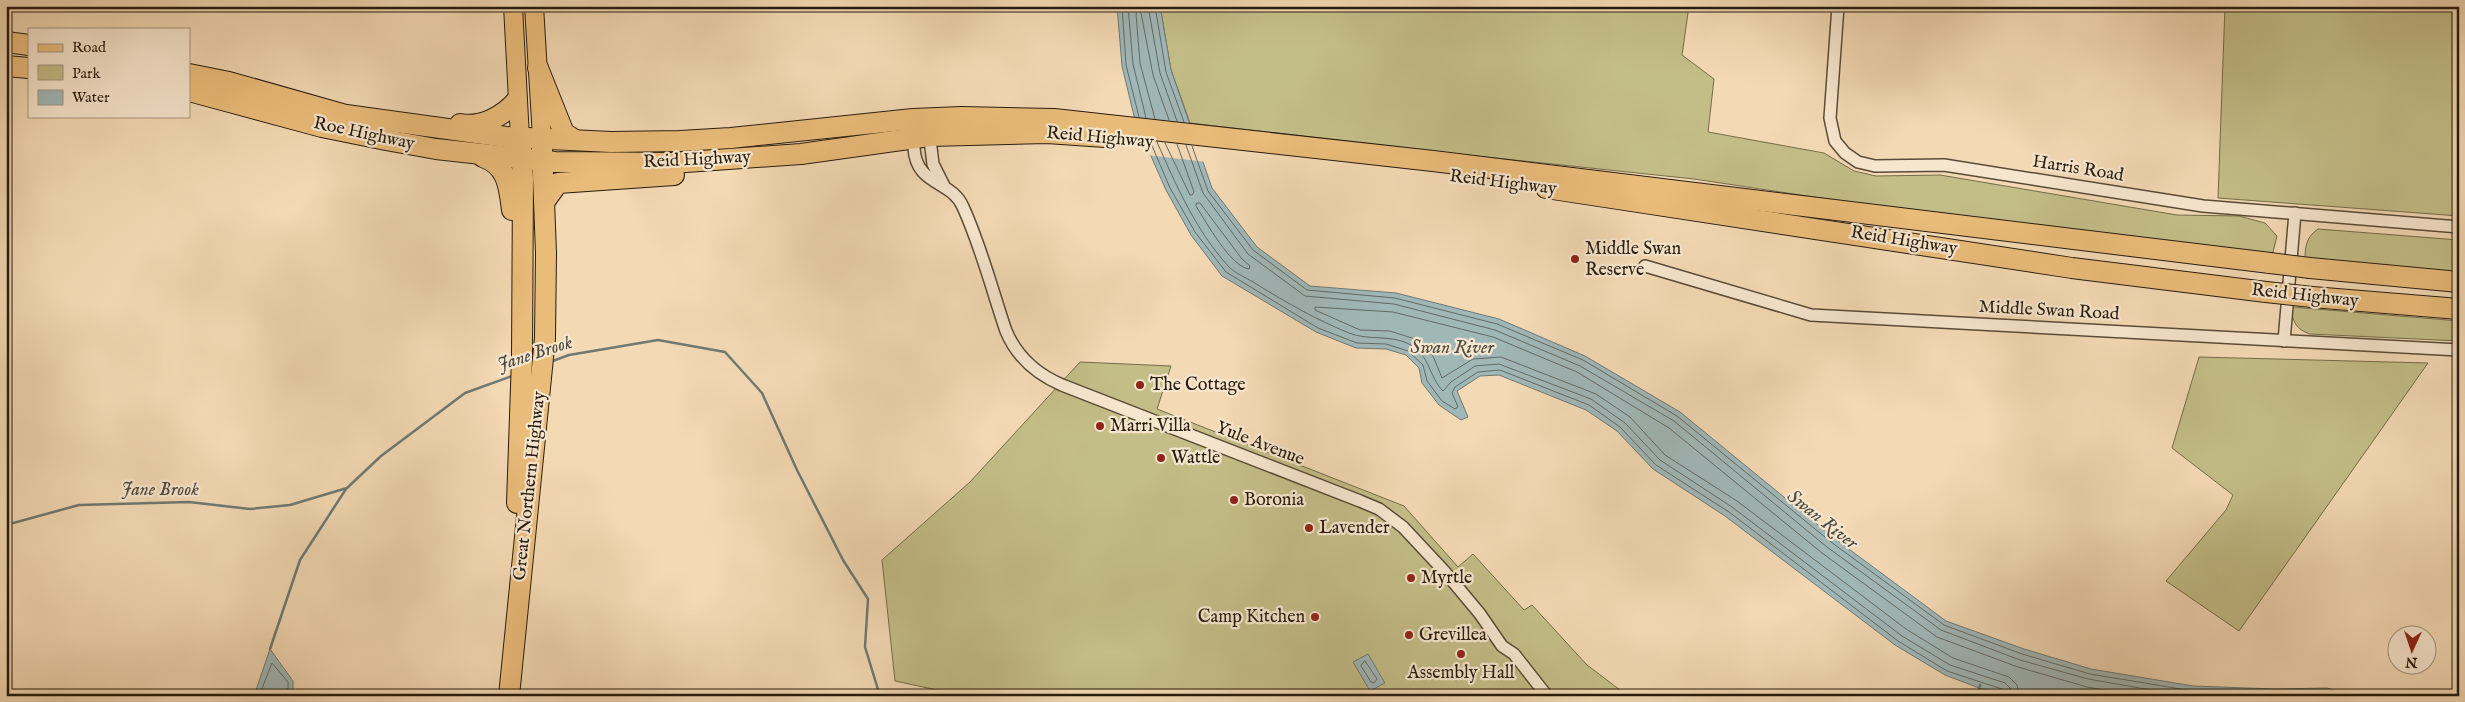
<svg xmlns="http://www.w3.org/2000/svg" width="2465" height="702" font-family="'IM FELL English',serif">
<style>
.green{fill:#c3bd87;stroke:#746c4b}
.water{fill:#a0b7b8;stroke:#6f7974}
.pier{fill:#f3d9b4}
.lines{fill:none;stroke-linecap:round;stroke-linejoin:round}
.shore{stroke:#636a64;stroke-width:1}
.stream{stroke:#6f7974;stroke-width:2.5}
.street-casing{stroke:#594b38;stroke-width:14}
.primary-casing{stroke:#261c0f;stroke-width:20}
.highway-casing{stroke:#261c0f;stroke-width:22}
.street{stroke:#f7e6ce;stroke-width:11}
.primary{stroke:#eabc7a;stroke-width:18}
.highway{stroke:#eabc7a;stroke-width:20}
.highway-bridge-casing{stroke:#261c0f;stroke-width:22;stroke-linecap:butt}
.highway-bridge{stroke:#eabc7a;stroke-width:20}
.poi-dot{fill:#8f2418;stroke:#f7e6ce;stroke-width:2}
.labels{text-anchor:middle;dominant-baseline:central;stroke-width:4.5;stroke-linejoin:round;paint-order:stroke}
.street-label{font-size:18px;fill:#261c0f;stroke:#f7e6ce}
.poi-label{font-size:18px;fill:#261c0f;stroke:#f7e6ce;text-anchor:start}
.water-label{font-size:19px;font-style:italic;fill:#4b4a42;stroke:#f7e6ce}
</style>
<rect width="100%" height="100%" fill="#f3d9b4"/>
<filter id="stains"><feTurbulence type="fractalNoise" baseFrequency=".004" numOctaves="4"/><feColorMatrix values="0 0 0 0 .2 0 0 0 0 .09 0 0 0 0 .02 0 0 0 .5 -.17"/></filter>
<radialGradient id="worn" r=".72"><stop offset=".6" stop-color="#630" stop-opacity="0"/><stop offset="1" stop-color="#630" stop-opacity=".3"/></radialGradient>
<!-- green -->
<g class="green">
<polygon points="1160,6 1689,6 1682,55 1714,79 1708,132 1824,153 1854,171 1876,176 1940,175 2177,215 2239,216 2265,223 2277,236 2272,256 2177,248 2097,232 1894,209 1694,179 1448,153 1190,123 1171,70"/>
<polygon points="2225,6 2459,6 2459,216 2218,198"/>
<path d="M2318 229 2459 240V277L2305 261C2305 247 2306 237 2318 229Z"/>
<path d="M2292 307 2459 321V341L2310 334C2297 330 2291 321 2292 307Z"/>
<polygon points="2199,357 2428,363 2239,631 2166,581 2226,510 2233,495 2172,448"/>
<polygon points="1080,362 1171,366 1157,409 1404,506 1458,567 1473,554 1524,610 1532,605 1587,665 1628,696 965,696 895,681 882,560 970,482"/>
</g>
<!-- water -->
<g class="water">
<polygon points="1117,6 1160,6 1171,70 1212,188 1257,247 1310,286 1396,293 1499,319 1585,356 1680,412 1834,538 1946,621 2024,649 2091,669 2193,686 2274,689 2327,688 2356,696 2010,696 1979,688 1945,675 1895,645 1725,516 1653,469 1617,431 1586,410 1499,375 1480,376 1457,391 1468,417 1461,420 1439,405 1422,383 1419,368 1406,355 1386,349 1356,348 1316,332 1222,276 1191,235 1166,190 1135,120 1122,66"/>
<polygon points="270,649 293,681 293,696 254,696"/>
<polygon points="1368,654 1385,683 1370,691 1353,662"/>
</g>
<!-- pier -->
<polygon class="pier" points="1133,121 1194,126 1206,162 1147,155"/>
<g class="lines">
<!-- shore -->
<g class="shore">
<polyline points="1122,6 1126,65 1139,117"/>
<polyline points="1128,6 1133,64 1146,118"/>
<polyline points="1148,6 1160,73 1177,121"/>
<polyline points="1155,6 1166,72 1184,122"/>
<polyline points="1155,119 1140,63 1136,14 1138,11 1141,13 1153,75 1169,120"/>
<polyline points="1150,141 1170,188 1195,232 1226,272 1318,328 1357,343 1386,344 1408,351 1423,365 1427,381 1442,401 1455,409 1458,407 1452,393 1455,387 1478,372 1500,370 1589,405 1620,427 1656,465 1729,512 1898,641 1947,671 2002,689 2005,696"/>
<path d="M1157 142C1176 185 1196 231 1229 267 1236 274 1249 279 1258 285 1287 303 1317 320 1349 333 1368 341 1392 334 1411 345 1430 356 1429 377 1443 391L1451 382 1475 366 1499 364 1591 399 1625 423 1660 460 1732 507 1902 636 1950 665 2005 683 2010 688 2012 696"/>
<polyline points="1165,143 1190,195 1192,195 1194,192 1177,144"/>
<polyline points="1186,145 1203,193 1248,254 1305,296 1394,304 1495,330 1580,366 1674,421 1827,547 1941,630 2020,660 2088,679 2185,696"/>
<polyline points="1192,146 1208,191 1253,250 1307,290 1395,298 1497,324 1583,360 1677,416 1831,542 1944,625 2022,654 2090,674 2193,691 2273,694 2326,693 2336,696"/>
<path d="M1197 203H1200L1242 259 1250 266 1249 269C1231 267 1206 222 1196 206Z"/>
<polygon points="1365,661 1377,679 1374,683 1371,682 1361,666"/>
<polyline points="259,696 272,663 288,682 288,696"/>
<polyline points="2019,696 2017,685 2009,677 1953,658 1906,629 1737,501 1665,455 1630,417 1596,394 1501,357 1473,359 1442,378 1433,356 1415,339 1390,331 1360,330 1315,310 1315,307 1393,312 1493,337 1577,372 1669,428 1822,553 1937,637 2018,667 2087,687 2139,696"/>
</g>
<!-- stream -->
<g class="stream">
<polyline points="550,362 569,355 658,340 725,352 762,393 797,470 843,560 868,599 865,647 880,696"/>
<polyline points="6,525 79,505 189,502 250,509 290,505 347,488 381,456 465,393 512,376"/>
<polyline points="270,649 300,560 346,489"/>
<polyline points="1978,696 1980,685"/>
</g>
<defs>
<g id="street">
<polyline points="1838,6 1830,118 1835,141 1845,153 1858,162 1875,166 1944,165 2203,206 2459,227"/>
<polyline points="929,131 933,164 944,186"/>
<path d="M914 133C915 138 913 143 914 148 916 186 952 180 963 207 981 246 992 290 1006 331 1017 357 1036 374 1062 385L1360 501 1379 509 1403 527 1445 572 1480 614 1502 646 1514 654 1547 696"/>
<polyline points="1645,266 1811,315 2459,350"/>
<polyline points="2284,341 2295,213"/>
</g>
<g id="primary">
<polyline points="513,6 520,138"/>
<polyline points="534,6 542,138"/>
</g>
<g id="highway">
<polyline points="6,42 29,45"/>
<polyline points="6,66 29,68"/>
<polyline points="538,68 564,133 575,140"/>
<polyline points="189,74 229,82 346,115 506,137 611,142 680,141 731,138 913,119 961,117 1054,119 1433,161 2270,263"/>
<polyline points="189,91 322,127 386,140 436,149 555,162 672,163 801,154 930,136 1047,133 1105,137"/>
<path d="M460 124C481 128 504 116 517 100"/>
<path d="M483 157C508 166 509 187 512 210"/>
<polyline points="1546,188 2072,268 2266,292"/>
<polyline points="545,201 558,183 674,175"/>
<polyline points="2310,268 2459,282"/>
<polyline points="2312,297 2459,309"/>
<polyline points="517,503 522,358 523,179 521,147"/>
<polyline points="509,696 545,338 546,253 542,148"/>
</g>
</defs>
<!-- street casing -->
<use href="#street" class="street-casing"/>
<!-- primary casing -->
<use href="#primary" class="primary-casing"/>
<!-- highway casing -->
<use href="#highway" class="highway-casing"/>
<!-- street -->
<use href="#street" class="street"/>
<!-- primary -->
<use href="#primary" class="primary"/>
<!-- highway -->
<use href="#highway" class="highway"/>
<defs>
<g id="highway-bridge">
<polyline points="2270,263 2310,268"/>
<polyline points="2266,292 2312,297"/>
</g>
</defs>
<!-- highway-bridge casing -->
<use href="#highway-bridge" class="highway-bridge-casing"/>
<!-- highway-bridge -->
<use href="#highway-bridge" class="highway-bridge"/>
</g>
<!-- markers -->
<g class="poi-dot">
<circle cx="1575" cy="259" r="5"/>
<circle cx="1140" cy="385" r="5"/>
<circle cx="1100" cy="426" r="5"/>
<circle cx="1161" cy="458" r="5"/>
<circle cx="1234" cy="500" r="5"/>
<circle cx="1309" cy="528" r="5"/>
<circle cx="1411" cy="578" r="5"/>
<circle cx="1315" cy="617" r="5"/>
<circle cx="1409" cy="635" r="5"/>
<circle cx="1461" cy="654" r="5"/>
</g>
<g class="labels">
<!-- street labels -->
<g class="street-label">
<text transform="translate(364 134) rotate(12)">Roe Highway</text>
<text transform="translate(1100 138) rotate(5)">Reid Highway</text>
<text transform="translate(697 160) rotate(-3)">Reid Highway</text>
<text transform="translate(2078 169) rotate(9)">Harris Road</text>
<text transform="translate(1503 183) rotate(7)">Reid Highway</text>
<text transform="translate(1904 241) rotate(9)">Reid Highway</text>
<text transform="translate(2305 296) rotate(6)">Reid Highway</text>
<text transform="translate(2049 311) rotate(3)">Middle Swan Road</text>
<text transform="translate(1260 444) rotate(21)">Yule Avenue</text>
<text transform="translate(530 486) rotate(-84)">Great Northern Highway</text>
</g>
<!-- poi labels -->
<g class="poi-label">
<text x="1585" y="249">Middle Swan<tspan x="1585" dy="21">Reserve</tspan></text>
<text x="1150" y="385">The Cottage</text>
<text x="1110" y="426">Marri Villa</text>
<text x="1171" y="458">Wattle</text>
<text x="1244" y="500">Boronia</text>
<text x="1319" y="528">Lavender</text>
<text x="1421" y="578">Myrtle</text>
<text x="1305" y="617" text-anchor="end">Camp Kitchen</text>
<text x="1419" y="635">Grevillea</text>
<text x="1461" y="673" text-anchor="middle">Assembly Hall</text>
</g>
<!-- water labels -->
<g class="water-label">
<text x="1452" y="348">Swan River</text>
<text transform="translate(535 354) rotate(-18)">Jane Brook</text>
<text x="160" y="490">Jane Brook</text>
<text transform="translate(1822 520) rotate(38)">Swan River</text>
</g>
</g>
<!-- margin -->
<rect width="2465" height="702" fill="none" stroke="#f3d9b4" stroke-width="25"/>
<rect x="8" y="8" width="2450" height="687" fill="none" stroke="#261c0f" stroke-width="2.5"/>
<rect x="12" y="12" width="2440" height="677" fill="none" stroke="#261c0f"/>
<!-- legend -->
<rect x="28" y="28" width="162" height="90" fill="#f7e6ce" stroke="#a39582"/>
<rect x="38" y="44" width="25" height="8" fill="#eabc7a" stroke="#a39582"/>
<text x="72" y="52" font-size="15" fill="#261c0f">Road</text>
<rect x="38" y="65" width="25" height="15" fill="#c3bd87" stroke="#a39582"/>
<text x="72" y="78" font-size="15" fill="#261c0f">Park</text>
<rect x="38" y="90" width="25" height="15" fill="#a0b7b8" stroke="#a39582"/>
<text x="72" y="102" font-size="15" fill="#261c0f">Water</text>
<!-- north arrow -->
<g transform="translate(2412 650) rotate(183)"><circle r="24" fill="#f7e6ce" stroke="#a39582"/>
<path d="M0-4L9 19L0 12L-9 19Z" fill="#8f2418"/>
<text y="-8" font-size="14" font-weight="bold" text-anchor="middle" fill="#261c0f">N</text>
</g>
<rect width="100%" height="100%" filter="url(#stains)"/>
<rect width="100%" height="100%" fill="url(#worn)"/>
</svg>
